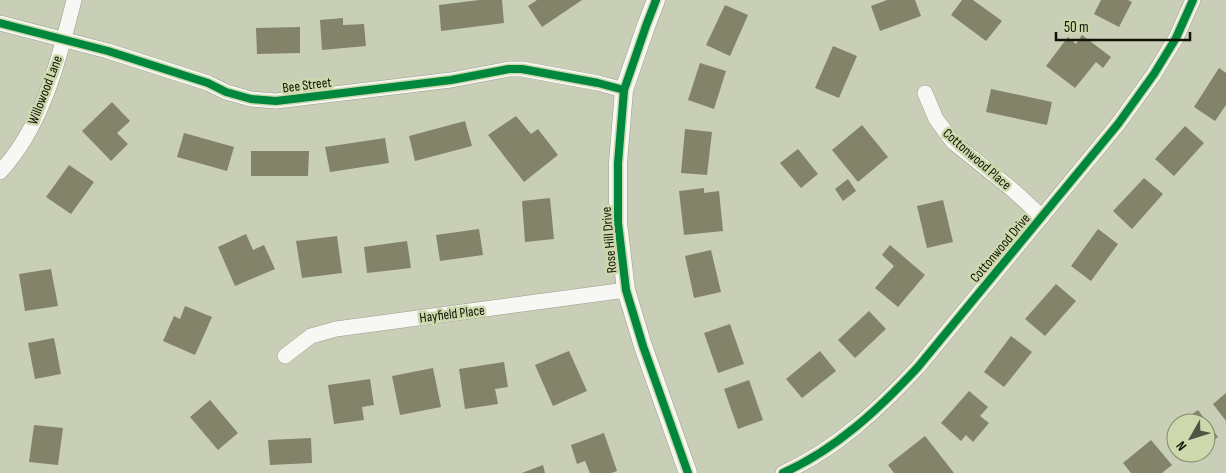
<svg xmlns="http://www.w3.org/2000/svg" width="1226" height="473" font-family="'Sofia Sans Condensed',sans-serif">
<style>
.building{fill:#838369}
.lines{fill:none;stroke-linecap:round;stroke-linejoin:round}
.minor-casing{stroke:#9b9f8d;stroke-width:16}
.tertiary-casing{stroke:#9b9f8d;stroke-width:19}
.minor{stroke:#f7f8f4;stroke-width:15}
.tertiary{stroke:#f7f8f4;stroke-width:18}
.cycleway-casing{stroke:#ced8ad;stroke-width:11}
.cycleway{stroke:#00873e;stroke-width:8}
.labels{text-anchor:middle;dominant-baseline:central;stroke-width:5;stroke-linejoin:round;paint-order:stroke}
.street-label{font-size:14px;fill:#101304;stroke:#ced8ad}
</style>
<rect width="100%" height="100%" fill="#c9ceb7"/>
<!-- building -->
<g class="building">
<polygon points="479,0 502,0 504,23 441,31 439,5"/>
<polygon points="537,0 582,0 542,27 528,6"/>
<polygon points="887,0 915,0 921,16 880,31 871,6"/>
<polygon points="962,0 973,0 1002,21 986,41 951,15"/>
<polygon points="1101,0 1128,0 1132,2 1119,27 1094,14"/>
<polygon points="725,5 748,15 730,56 706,45"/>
<polygon points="343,18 343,25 364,24 366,46 322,50 320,20"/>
<polygon points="300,27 300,53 257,54 256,28"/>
<polygon points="1082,35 1111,57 1103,68 1096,62 1075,88 1046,66 1068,37 1076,44"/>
<polygon points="833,46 857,56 839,98 815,88"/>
<polygon points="700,63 726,71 714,109 688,100"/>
<polygon points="1219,68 1226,73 1226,105 1215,121 1194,107"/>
<polygon points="991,89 1052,102 1047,125 986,112"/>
<polygon points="112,102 130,121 117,133 128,144 111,161 82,131"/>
<polygon points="516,116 531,134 538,129 558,155 524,182 488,135"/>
<polygon points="465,121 472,146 415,161 409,136"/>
<polygon points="862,125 888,157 858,182 832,150"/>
<polygon points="1185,126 1204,143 1174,176 1155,159"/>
<polygon points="685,129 712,132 707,175 681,173"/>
<polygon points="184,133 234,147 227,171 177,157"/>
<polygon points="385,138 389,163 330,172 325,147"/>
<polygon points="798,149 818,174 801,188 780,163"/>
<polygon points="251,151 309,151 308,176 251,176"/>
<polygon points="69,165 94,182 71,214 46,197"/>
<polygon points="1144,178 1163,194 1132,229 1113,211"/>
<polygon points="848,179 856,191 843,201 835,189"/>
<polygon points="704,188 704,193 719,191 723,231 684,235 679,191"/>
<polygon points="550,198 554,239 525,242 522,201"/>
<polygon points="943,200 953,242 927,248 917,206"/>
<polygon points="479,229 483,255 440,261 436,235"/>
<polygon points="1098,229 1118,244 1091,281 1071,266"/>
<polygon points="246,234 253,250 264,245 275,269 235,286 218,247"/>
<polygon points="337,236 342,273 302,278 296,241"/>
<polygon points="407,241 411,268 367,273 364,247"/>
<polygon points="890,245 925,275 898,307 875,288 894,266 882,255"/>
<polygon points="711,250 721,292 694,298 685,256"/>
<polygon points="51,269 58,306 25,311 19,274"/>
<polygon points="1056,284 1076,301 1045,336 1025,319"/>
<polygon points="185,306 212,317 195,355 163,341 174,316 180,319"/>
<polygon points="869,311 886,329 855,358 838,340"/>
<polygon points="730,324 744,364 718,373 704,333"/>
<polygon points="1011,336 1032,352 1004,387 984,372"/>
<polygon points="54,338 61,374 35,379 28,343"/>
<polygon points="569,351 587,391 553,406 535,365"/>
<polygon points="820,351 836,371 802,398 786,379"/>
<polygon points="504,362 508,387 495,389 498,404 465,409 459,369"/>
<polygon points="433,368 441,407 400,415 392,376"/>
<polygon points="370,379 374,405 362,407 364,420 334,424 328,385"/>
<polygon points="749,380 763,420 738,429 724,389"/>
<polygon points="969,391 988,407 980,416 989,423 973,442 966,435 961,441 941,423"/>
<polygon points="1226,393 1226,421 1213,404"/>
<polygon points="210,400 238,433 218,450 190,417"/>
<polygon points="1198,410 1218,437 1206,446 1206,423 1180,423"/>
<polygon points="34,425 63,428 58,465 29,462"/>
<polygon points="604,433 617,471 611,473 590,473 585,461 577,464 571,445"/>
<polygon points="925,436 954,473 894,473 888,465"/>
<polygon points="311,438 312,463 270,465 268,440"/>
<polygon points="1151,440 1172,465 1162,473 1131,473 1123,463"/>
<polygon points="543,465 545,473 522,473"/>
</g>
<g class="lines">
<defs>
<g id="minor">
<polyline points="0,23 108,51 208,83 226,92 251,99 276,101 451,80 509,69 522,69 598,83 624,90"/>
<polyline points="925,93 936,119 953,142 1014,191 1042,217"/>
<path d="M0 172C43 126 59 59 74 0"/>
<polyline points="285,356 311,336 336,329 626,290"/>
<path d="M783 473C835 450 879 409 918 367L1118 124 1154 74 1176 38 1193 0"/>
</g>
<polyline id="tertiary" points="656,0 646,26 624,90 618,163 618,223 626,290 643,346 688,473"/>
</defs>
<!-- minor casing -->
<use href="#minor" class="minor-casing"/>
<!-- tertiary casing -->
<use href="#tertiary" class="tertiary-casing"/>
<!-- minor -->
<use href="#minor" class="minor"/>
<!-- tertiary -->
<use href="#tertiary" class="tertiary"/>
<defs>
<g id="cycleway">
<polyline points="656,0 646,26 624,90 618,163 618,223 626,290 643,346 688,473"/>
<polyline points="0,23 108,51 208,83 226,92 251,99 276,101 451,80 509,69 522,69 598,83 624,90"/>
<path d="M783 473C835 450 879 409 918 367L1118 124 1154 74 1176 38 1193 0"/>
</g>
</defs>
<!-- cycleway casing -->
<use href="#cycleway" class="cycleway-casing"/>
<!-- cycleway -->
<use href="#cycleway" class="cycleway"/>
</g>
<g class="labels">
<!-- street labels -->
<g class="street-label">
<text transform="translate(307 85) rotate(-7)">Bee Street</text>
<text transform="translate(45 90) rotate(-69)">Willowood Lane</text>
<text transform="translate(977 159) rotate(41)">Cottonwood Place</text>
<text transform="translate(609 240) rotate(-95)">Rose Hill Drive</text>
<text transform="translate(1000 248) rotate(-50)">Cottonwood Drive</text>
<text transform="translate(452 314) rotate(-7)">Hayfield Place</text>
</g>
</g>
<!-- north arrow -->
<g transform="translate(1191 438) rotate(231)"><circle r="24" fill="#ced8ad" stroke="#828969"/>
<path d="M0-4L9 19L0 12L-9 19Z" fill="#515443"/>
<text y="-8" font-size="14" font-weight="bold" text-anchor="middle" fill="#101304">N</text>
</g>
<!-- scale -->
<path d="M1056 32v8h134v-8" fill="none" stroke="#101304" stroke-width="2.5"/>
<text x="1064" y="32" font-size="15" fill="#101304" stroke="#ced8ad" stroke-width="4" paint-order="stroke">50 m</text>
</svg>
